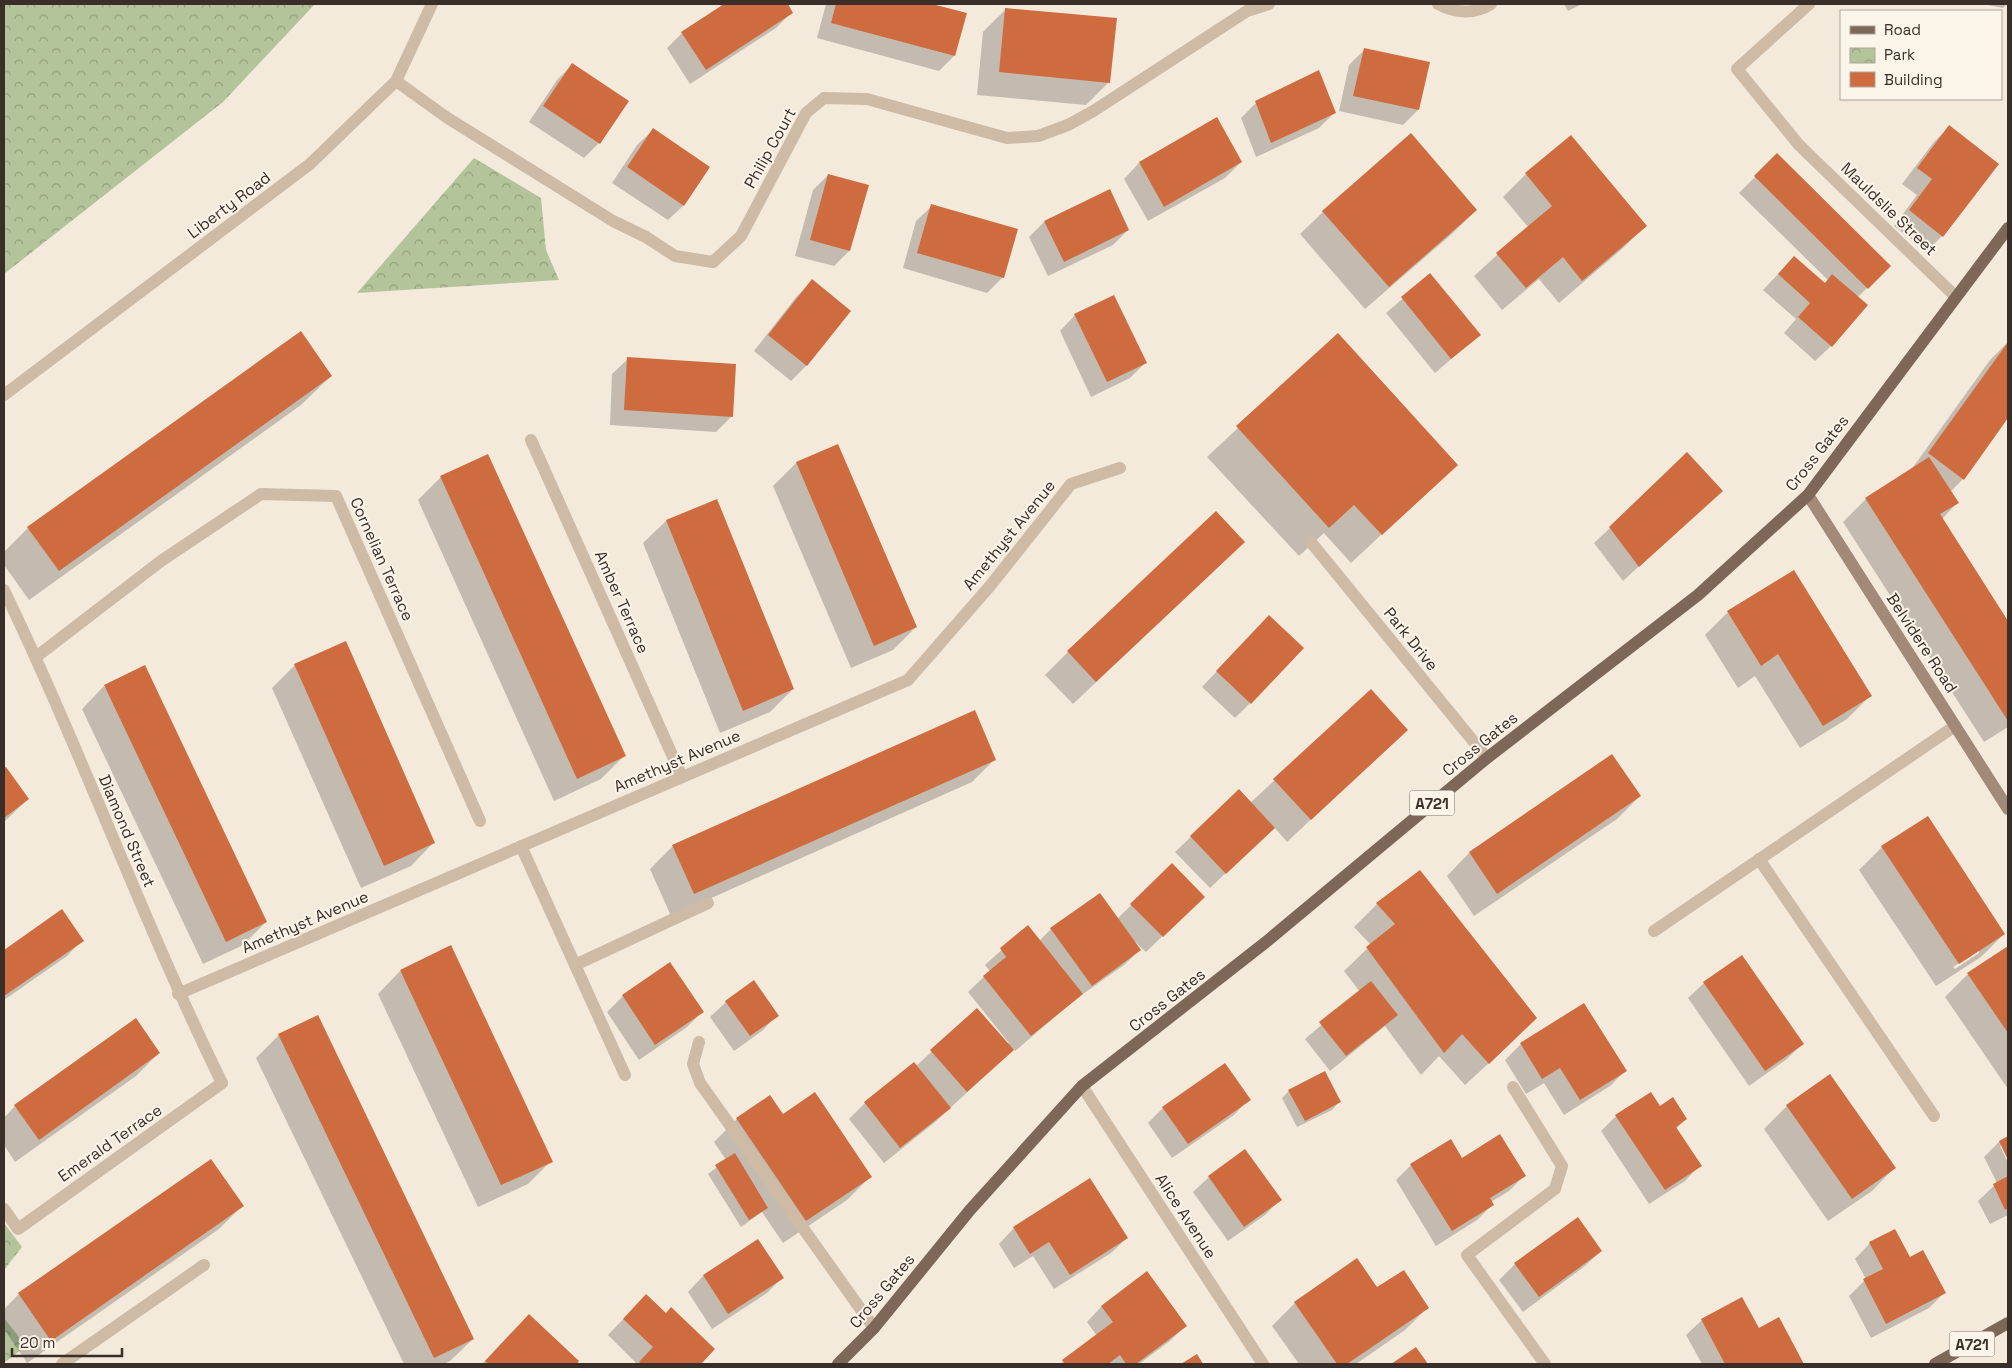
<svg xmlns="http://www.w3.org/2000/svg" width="2012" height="1368" font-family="'Space Grotesk',sans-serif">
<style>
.park{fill:url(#park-crowns)}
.shadow{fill:#0003;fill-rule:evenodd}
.building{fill:#cf6c3f}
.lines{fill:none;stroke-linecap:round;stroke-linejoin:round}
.lane{stroke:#cdbba6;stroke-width:12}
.street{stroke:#cdbba6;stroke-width:12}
.secondary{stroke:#a18a78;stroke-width:12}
.primary{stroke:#7c6758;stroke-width:12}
.labels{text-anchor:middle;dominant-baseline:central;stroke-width:4;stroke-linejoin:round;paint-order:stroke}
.shield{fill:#fbf4e9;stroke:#736962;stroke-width:1}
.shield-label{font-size:15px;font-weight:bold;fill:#392e28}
.street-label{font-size:16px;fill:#392e28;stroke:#fbf4e9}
</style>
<defs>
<pattern id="park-crowns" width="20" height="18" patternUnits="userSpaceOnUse" patternTransform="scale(1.25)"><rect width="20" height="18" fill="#b3c49a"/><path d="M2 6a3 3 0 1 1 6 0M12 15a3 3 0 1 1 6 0" fill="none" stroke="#93a07e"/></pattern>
</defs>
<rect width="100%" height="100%" fill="#f4eadc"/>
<!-- park -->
<g class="park">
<polygon points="4,4 315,4 223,102 4,274"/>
<polygon points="474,158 541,198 546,250 559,280 357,293"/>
<polygon points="4,1223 22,1247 4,1270"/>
<polygon points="4,1318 26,1346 4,1363"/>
</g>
<!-- shadow -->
<g class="shadow">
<polygon points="726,4 786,4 792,12 776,28 690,84 667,48 682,33"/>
<polygon points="826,4 928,4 966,14 954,56 939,71 817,38"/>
<polygon points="1564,4 1582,4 1568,11"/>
<polygon points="1982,4 2007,4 2003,8"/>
<polygon points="1006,9 1109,82 1086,105 977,95 983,32"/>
<polygon points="1365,49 1418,110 1403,125 1339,111 1349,65"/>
<polygon points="572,65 599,143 584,158 529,122 557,80"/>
<polygon points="1256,103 1335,112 1319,128 1256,157 1241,118"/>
<polygon points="1217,119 1241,162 1225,178 1148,221 1124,179 1139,163"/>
<polygon points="1949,127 1942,236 1927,251 1894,226 1917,195 1902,184 1934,142"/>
<polygon points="653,130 684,205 668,220 612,183 637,145"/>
<polygon points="1777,155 1889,266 1858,297 1831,346 1815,361 1784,333 1796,319 1763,290 1794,257 1824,284 1828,280 1739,193"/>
<polygon points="1526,174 1645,226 1622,249 1559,303 1539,279 1502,310 1474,276 1528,227 1503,197"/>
<polygon points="828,175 849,251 834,266 795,256 813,190"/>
<polygon points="1109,190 1128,230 1113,245 1048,276 1029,237 1044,222"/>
<polygon points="932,206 1003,277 987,293 903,268 916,221"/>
<polygon points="1476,210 1453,233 1365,309 1300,234 1323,212"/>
<polygon points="1430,275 1479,335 1435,373 1386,313"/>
<polygon points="813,281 850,311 806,366 791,381 754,351 797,296"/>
<polygon points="1075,315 1145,363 1130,378 1091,397 1060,331"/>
<polygon points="1338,334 1456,465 1351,563 1324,533 1299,556 1207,457"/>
<polygon points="2008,342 2008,416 1963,479 1950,492 1957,503 1942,519 2008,623 2008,727 1984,742 1843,522 1866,499 1911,470 1990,360"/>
<polygon points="628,359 732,416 716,432 610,425 612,374"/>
<polygon points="331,376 301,405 29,600 4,565 4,552 28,528"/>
<polygon points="837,445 916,627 893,650 851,668 773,486 796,463"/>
<polygon points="487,456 624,756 601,779 554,801 418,500 441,477"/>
<polygon points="1721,491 1623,581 1594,543 1610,528"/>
<polygon points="717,500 793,689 770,712 720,733 643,543 666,521"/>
<polygon points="1220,565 1073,704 1045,675 1068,652"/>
<polygon points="1793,572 1870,696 1847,719 1800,748 1755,676 1738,688 1705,635 1728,612"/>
<polygon points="1254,632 1250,703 1235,718 1202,687"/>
<polygon points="295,665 433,843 411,866 361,888 272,688"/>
<polygon points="104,686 266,922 243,945 203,964 82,709"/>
<polygon points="1371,691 1406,730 1287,842 1274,827 1210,888 1175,852 1239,791 1250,803"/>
<polygon points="1612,755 1640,796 1617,819 1474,916 1447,876 1469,853"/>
<polygon points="995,759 972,782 671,916 650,869 673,846"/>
<polygon points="6,768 28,799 4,822 4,770"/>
<path d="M1882 847 2004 934 1981 957 1936 986 1859 870ZM1979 950V953L1955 969 1953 967Z"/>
<polygon points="1172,865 1203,897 1146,952 1131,938 1140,950 1124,965 1076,999 1015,1051 1014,1049 934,1123 884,1163 849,1119 865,1103 914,1064 916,1066 977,1010 1007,1044 1009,1043 968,992 990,971 985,965 1027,927 1039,941 1051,929 1117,919"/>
<polygon points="1420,871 1513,1041 1465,1085 1439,1056 1421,1075 1385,1026 1330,1071 1305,1039 1360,992 1344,971 1371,945 1354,927 1377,904"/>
<polygon points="62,911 82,940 67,956 4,1000 4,951"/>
<polygon points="2008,947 2008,1089 1945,997 1968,974"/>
<polygon points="670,964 702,1012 687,1027 639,1060 607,1012 623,996"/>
<polygon points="400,971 551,1161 528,1184 478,1207 378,994"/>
<polygon points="1704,983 1802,1044 1787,1059 1749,1086 1688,998"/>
<polygon points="726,1002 777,1015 762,1031 734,1051 710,1017"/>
<polygon points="1584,1005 1625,1071 1610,1086 1564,1115 1544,1083 1526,1094 1505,1060 1521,1044"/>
<polygon points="279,1035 473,1339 450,1361 444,1364 404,1364 256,1058"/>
<polygon points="159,1053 136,1076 15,1162 4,1145 4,1118 15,1106"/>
<polygon points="1289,1091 1339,1102 1332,1110 1297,1127 1282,1098"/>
<polygon points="1249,1099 1234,1115 1172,1158 1148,1123 1163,1108"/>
<polygon points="1787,1106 1894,1168 1872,1191 1828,1221 1764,1129"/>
<polygon points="1660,1108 1686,1119 1676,1129 1700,1165 1685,1181 1649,1204 1601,1131 1616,1116"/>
<polygon points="782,1116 870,1177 847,1200 783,1243 762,1212 741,1227 708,1174 726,1160 714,1142 737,1119"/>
<polygon points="2008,1137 2008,1157 2003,1146 2000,1146 2008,1163 2008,1215 1990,1224 1978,1201 1997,1183 1984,1157 1999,1142"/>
<polygon points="1462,1160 1524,1176 1509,1191 1491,1202 1492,1205 1477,1220 1436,1246 1396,1180 1411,1165"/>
<polygon points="211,1161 242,1206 219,1229 27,1363 4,1329 4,1309 19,1294"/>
<polygon points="1209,1177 1280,1200 1265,1215 1228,1241 1193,1192"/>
<polygon points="1578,1219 1601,1251 1585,1266 1523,1312 1499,1280 1515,1264"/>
<polygon points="1014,1228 1127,1238 1111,1253 1054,1289 1033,1256 1014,1268 999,1244"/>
<polygon points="758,1240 782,1278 767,1293 712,1329 688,1292 703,1276"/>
<polygon points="1870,1243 1909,1258 1944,1293 1929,1308 1871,1338 1849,1296 1866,1279 1855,1259"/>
<polygon points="1377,1289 1428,1307 1405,1330 1356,1364 1299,1364 1272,1326 1295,1303"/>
<polygon points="1102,1306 1186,1325 1170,1341 1139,1364 1060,1364 1097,1336 1087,1322"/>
<polygon points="631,1311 666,1314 714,1349 699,1364 637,1364 608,1335"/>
<polygon points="1778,1319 1802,1364 1702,1364 1686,1335 1702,1320 1758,1330"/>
<polygon points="513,1331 578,1361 575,1364 482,1364"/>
</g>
<!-- building -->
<g class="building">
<polygon points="724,4 788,4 793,13 706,70 681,32"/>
<polygon points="836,4 932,4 967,13 955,56 831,23"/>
<polygon points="1005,8 1117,18 1110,83 999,72"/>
<polygon points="1364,48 1430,62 1419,110 1353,96"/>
<polygon points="572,63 629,101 600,144 543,106"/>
<polygon points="1319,70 1336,113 1271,143 1255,101"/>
<polygon points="1217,117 1242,162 1164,207 1139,162"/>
<polygon points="1949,125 1999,164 1943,237 1909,210 1932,179 1917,168"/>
<polygon points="653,128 710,167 684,206 627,167"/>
<polygon points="1411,133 1477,210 1389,287 1322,211"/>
<polygon points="1571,135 1647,226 1582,281 1563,257 1526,288 1496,253 1552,206 1525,173"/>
<polygon points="1777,153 1891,266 1868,289 1754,176"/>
<polygon points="828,174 869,185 850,251 810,240"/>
<polygon points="1110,189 1129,230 1064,262 1044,221"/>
<polygon points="931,204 1018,229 1004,278 917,253"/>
<polygon points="1794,256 1825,283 1832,274 1868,305 1832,347 1798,317 1810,303 1778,274"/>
<polygon points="1430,273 1481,335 1451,359 1401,297"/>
<polygon points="812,279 851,311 807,366 768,335"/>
<polygon points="1114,295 1147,363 1107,382 1074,314"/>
<polygon points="301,331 332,376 59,571 27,527"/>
<polygon points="1338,333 1458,465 1382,535 1354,505 1329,528 1236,426"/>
<polygon points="2008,342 2008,418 1964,480 1928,453"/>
<polygon points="627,357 736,364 733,417 624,410"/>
<polygon points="838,444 917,627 874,646 796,462"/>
<polygon points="1687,452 1723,491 1639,567 1609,527"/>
<polygon points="488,454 626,756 577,779 440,476"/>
<polygon points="1929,457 1959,503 1940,514 2008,621 2008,721 1865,498"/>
<polygon points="717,499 794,689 743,711 666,520"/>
<polygon points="1216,511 1245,542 1096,682 1067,651"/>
<polygon points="1794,570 1872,696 1823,726 1778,654 1761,666 1727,611"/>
<polygon points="1269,615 1304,648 1251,704 1216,671"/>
<polygon points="346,641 435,843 384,866 294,664"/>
<polygon points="145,665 267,922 226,942 104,685"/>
<polygon points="1371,689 1408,730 1311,820 1273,779"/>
<polygon points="975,710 996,760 694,894 672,845"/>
<polygon points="1612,754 1641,796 1497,894 1469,852"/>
<polygon points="6,767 29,799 4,818 4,768"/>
<polygon points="1239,789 1275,828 1226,874 1190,836"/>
<polygon points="1928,816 2005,934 1959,964 1881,846"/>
<polygon points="1172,863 1205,897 1163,937 1130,904"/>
<polygon points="1420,870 1537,1018 1489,1064 1462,1034 1444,1053 1366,947 1395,924 1376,903"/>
<polygon points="1100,893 1141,950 1092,986 1050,928"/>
<polygon points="62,909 84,941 4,996 4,950"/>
<polygon points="1028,925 1083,994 1031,1036 983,976 1006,957 1000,948"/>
<polygon points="451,945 553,1162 501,1185 400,970"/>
<polygon points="2008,946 2008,1033 1967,973"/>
<polygon points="1742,955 1804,1044 1765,1071 1703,982"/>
<polygon points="670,962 704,1012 655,1045 622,995"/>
<polygon points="754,980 779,1016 750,1036 725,1001"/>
<polygon points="1371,981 1398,1015 1346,1056 1319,1022"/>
<polygon points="1584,1003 1627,1071 1580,1100 1560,1068 1542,1079 1520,1043"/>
<polygon points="977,1008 1014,1050 967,1092 930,1050"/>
<polygon points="318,1015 474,1339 434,1358 278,1034"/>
<polygon points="136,1018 160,1053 39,1140 14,1105"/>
<polygon points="914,1062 951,1108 900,1148 864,1102"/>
<polygon points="1225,1063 1251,1100 1188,1144 1162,1107"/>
<polygon points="1325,1071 1341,1102 1305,1121 1288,1090"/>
<polygon points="1830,1074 1896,1168 1852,1199 1786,1105"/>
<polygon points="815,1092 872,1177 806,1221 736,1118 770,1095 783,1114"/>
<polygon points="1651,1092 1660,1106 1673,1097 1687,1119 1676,1127 1702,1166 1665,1190 1615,1115"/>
<polygon points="1500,1134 1526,1176 1490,1198 1494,1205 1452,1231 1410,1164 1451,1139 1462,1158"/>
<polygon points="2008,1136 2008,1160 1999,1141"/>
<polygon points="1245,1149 1282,1200 1244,1227 1208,1176"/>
<polygon points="735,1153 768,1208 749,1220 715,1165"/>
<polygon points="211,1159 244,1206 51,1341 18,1293"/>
<polygon points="2008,1176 2008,1208 2005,1210 1993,1184"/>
<polygon points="1090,1178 1128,1238 1070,1275 1049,1242 1030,1254 1013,1227"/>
<polygon points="1578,1217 1602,1251 1539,1297 1514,1263"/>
<polygon points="1895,1229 1910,1257 1923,1250 1946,1293 1886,1324 1863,1279 1883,1269 1869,1242"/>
<polygon points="758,1239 784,1278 728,1314 703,1275"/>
<polygon points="1357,1258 1377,1287 1404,1270 1429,1308 1347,1364 1337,1364 1294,1302"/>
<polygon points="1147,1271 1187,1326 1136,1364 1126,1364 1120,1355 1108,1364 1065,1364 1062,1360 1113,1322 1101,1306"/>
<polygon points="646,1294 666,1313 671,1307 715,1349 701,1364 642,1364 639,1362 653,1347 623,1319"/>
<polygon points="1742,1297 1759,1328 1779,1317 1804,1364 1725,1364 1701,1319"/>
<polygon points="529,1314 579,1361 577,1364 489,1364 485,1361"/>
<polygon points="1416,1347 1428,1364 1391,1364"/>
<polygon points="1197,1354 1203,1364 1181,1364"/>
</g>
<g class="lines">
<!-- lane -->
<g class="lane">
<polyline points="1799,145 1737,69 1809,4"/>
<polyline points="521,846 625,1075"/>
<polyline points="575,965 708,903"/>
<polyline points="699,1042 693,1064 700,1083 874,1328"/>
<polyline points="1513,1087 1562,1166 1555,1189 1467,1255 1545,1364"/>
</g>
<!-- street -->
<g class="street">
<path d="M1438 4C1455 13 1474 15 1491 4"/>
<polyline points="396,81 446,117 613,221 646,237 675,256 713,262 741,236 806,113 824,98 867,99 1007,138 1038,136 1068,125 1095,110 1247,11 1269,4"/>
<polyline points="1799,145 1955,296"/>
<polyline points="4,395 310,164 396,81 432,4"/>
<polyline points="531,440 682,777"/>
<polyline points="1310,541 1487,758"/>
<path d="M4 590C82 752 143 922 222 1083L18 1229 4 1209"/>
<polyline points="36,657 161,561 261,494 336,496 480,821"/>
<polyline points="1759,859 1934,1116"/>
<polyline points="1654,931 1955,726"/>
<polyline points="178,994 908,680 990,586 1071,484 1120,468"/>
<polyline points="1082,1086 1263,1364"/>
<polyline points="62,1364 204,1265"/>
</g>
<!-- secondary -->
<polyline class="secondary" points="1808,495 2008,809"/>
<!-- primary -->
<g class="primary">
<polyline points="838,1364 874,1328 970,1210 1082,1086 1266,942 1487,758 1698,595 1808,495 2008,228"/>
<polyline points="1935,1364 2008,1323"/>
</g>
</g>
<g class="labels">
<!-- shield labels -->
<g class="shield">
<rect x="1409.5" y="790.5" width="45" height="25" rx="4"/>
<rect x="1949.5" y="1331.5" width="45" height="25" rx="4"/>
</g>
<g class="shield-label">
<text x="1432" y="803">A721</text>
<text x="1972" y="1344">A721</text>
</g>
<!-- street labels -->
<g class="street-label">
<text transform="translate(770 148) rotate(-61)">Philip Court</text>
<text transform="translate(229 205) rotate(-37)">Liberty Road</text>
<text transform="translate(1889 209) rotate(44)">Mauldslie Street</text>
<text transform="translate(1817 453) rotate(-52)">Cross Gates</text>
<text transform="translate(1009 535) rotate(-51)">Amethyst Avenue</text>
<text transform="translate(382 559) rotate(66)">Cornelian Terrace</text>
<text transform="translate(622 602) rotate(66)">Amber Terrace</text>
<text transform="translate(1411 639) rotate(51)">Park Drive</text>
<text transform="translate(1922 643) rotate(57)">Belvidere Road</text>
<text transform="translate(1480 744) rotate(-39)">Cross Gates</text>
<text transform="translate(677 761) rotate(-23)">Amethyst Avenue</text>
<text transform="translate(127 831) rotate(67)">Diamond Street</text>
<text transform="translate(305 922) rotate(-23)">Amethyst Avenue</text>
<text transform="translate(1167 1000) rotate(-38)">Cross Gates</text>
<text transform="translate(110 1143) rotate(-35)">Emerald Terrace</text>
<text transform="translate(1186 1216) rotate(57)">Alice Avenue</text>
<text transform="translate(882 1291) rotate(-50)">Cross Gates</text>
</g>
</g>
<!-- border -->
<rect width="2012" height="1368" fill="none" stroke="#392e28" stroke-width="10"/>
<!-- legend -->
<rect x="1840" y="10" width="162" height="90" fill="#fbf4e9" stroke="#ada59c"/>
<rect x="1850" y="26" width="25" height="8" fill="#7c6758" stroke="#ada59c"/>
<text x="1884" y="35" font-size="15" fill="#392e28">Road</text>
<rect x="1850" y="48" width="25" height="15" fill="url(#park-crowns)" stroke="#ada59c"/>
<text x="1884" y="60" font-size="15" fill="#392e28">Park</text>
<rect x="1850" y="72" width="25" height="15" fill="#cf6c3f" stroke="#ada59c"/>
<text x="1884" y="85" font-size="15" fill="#392e28">Building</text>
<!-- scale -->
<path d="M12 1348v8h110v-8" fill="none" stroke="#392e28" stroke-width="2.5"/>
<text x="20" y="1348" font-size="15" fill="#392e28" stroke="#fbf4e9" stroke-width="4" paint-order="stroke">20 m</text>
</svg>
